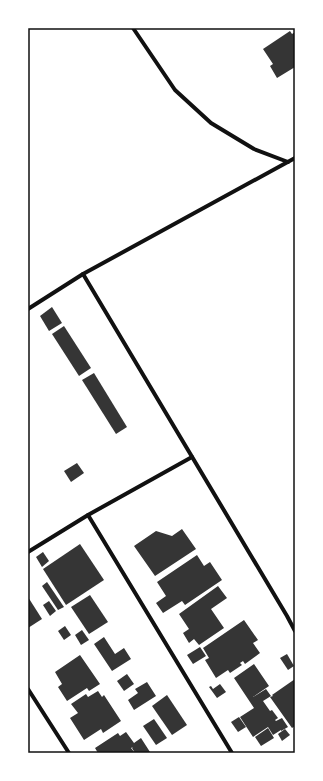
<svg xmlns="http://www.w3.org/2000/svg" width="323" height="781" font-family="'Asap Condensed',sans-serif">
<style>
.building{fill:#353535}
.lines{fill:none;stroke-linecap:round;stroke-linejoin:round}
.minor{stroke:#111;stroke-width:4}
.neatline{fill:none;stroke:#111;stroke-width:1.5}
</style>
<rect width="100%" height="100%" fill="#fff"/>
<!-- building -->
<g class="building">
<polygon points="290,31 292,34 295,32 295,67 277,78 270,66 273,64 263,49"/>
<polygon points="52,307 62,323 49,331 40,316"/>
<polygon points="64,326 91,368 79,376 52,334"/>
<polygon points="94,373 127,427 116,434 82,380"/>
<polygon points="77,463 84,473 71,482 64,471"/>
<polygon points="182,529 196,549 155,576 134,546 156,531 172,536"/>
<polygon points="80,544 104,580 66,605 43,569"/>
<polygon points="43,552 49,561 42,567 36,557"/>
<polygon points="197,555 204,566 210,562 222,580 185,605 182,601 163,613 156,603 166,596 157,582"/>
<polygon points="47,582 64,607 58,610 42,586"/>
<polygon points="218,586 227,598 211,609 224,628 199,645 194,639 189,643 183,633 189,629 179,614"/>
<polygon points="90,595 108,622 89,634 71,607"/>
<polygon points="28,597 42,619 28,628"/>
<polygon points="49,601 56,611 50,616 43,605"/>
<polygon points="244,620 258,640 253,643 260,653 245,664 243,661 240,663 242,665 230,673 228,670 216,678 205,660 209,658 203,648"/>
<polygon points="65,626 71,635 64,640 58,631"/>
<polygon points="82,630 89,640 81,645 75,635"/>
<polygon points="104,637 115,654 124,648 131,659 112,671 94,644"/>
<polygon points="200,647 206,656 193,664 187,655"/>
<polygon points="287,654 294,666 288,670 280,658"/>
<polygon points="80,655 100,684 89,691 87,688 67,701 58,687 62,684 55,672"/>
<polygon points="254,664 269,686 253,697 266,689 271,696 263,701 270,711 272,710 278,718 275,720 276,721 282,718 288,727 281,731 281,730 273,735 268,727 253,737 240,717 254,708 234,678"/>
<polygon points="127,674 134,684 124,691 117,681"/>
<polygon points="295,679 295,726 292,728 270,697 273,696 272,695"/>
<polygon points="147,682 156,696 134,710 128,700 138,693 135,689"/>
<polygon points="220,684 226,692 217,698 209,687 211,686 213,689"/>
<polygon points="98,691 102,697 104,695 121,721 103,733 101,729 84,740 70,718 78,713 71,704 86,694 88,697"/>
<polygon points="167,695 187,725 172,735 152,706"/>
<polygon points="239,717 246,727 238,732 231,722"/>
<polygon points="154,719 167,738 156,745 143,726"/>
<polygon points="268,728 274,738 261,746 255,737"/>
<polygon points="285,729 290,735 282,741 278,734"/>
<polygon points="126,732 134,743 141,738 150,752 150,753 135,753 132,748 133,747 131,748 135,753 98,753 95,748 118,733 120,736"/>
</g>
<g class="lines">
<!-- minor -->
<g class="minor">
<polyline points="133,28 175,90 211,123 254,149 288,162"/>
<polyline points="83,274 287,616 295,631"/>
<polyline points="28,309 83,274 295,158"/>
<polyline points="88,515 232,753"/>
<polyline points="28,552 88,515 192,457"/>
<polyline points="28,689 69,753"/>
</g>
</g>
<!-- border -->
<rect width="323" height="781" fill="none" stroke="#ffffff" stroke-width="58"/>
<rect x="29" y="29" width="265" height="723" class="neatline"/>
</svg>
